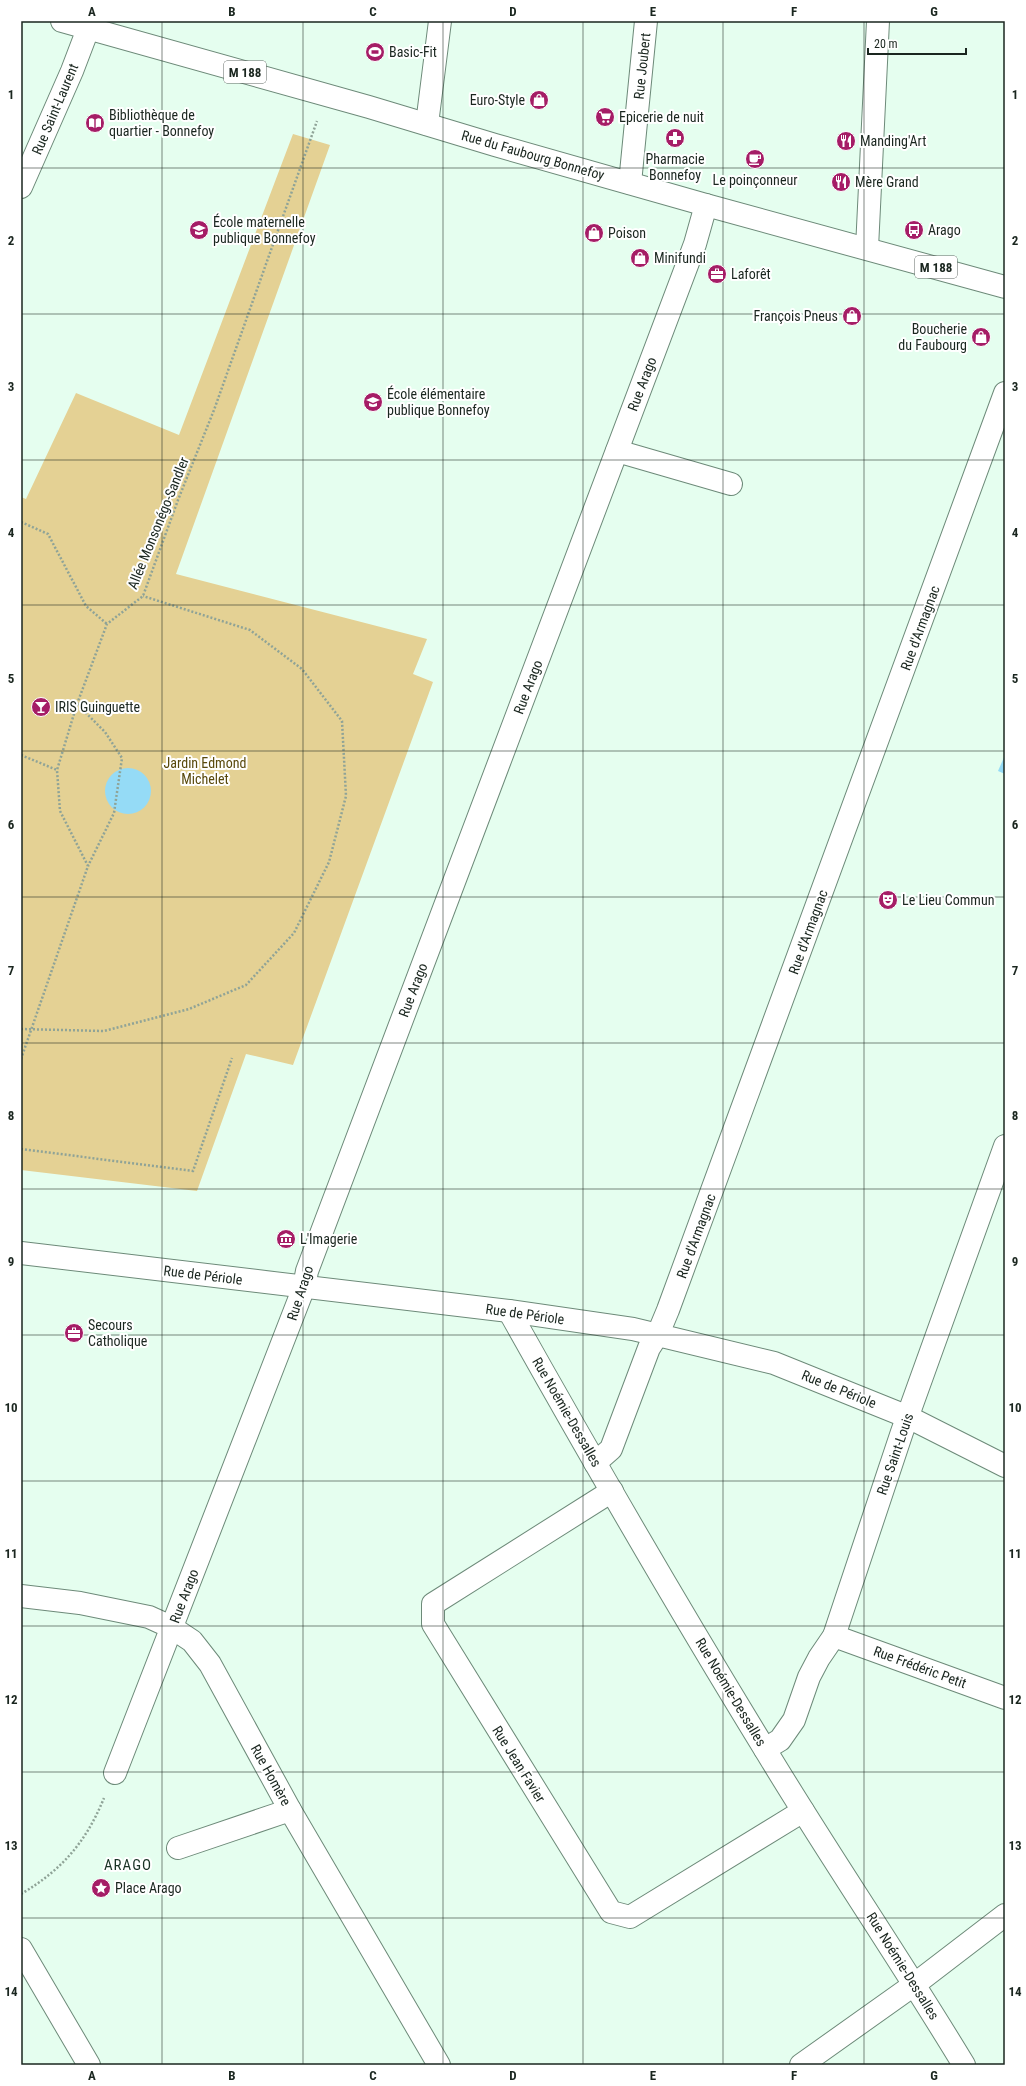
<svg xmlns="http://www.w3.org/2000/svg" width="1026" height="2086" font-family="'Roboto Condensed',sans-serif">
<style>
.green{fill:#e4d194}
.water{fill:#95dbf6}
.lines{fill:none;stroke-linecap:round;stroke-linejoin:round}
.minor-casing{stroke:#6d8a79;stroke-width:24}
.major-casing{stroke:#6d8a79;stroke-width:24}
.path{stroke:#8fa397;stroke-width:2.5;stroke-dasharray:2 2;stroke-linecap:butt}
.minor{stroke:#fff;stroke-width:22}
.major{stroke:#fff;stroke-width:22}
.grid{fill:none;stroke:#1a261f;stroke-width:1;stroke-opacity:0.55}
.labels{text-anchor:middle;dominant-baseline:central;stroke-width:4;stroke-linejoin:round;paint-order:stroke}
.shield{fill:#fff;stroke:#5f6762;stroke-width:1}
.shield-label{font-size:13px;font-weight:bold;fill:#1a261f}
.poi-label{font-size:14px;fill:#1a261f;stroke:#fff;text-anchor:start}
.street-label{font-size:14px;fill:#1a261f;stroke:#fff}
.park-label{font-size:14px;fill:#59490c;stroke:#fff}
.neighbourhood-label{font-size:15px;letter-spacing:1px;fill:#193325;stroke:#fff}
.neatline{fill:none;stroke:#1a261f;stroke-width:1.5}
.grid-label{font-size:13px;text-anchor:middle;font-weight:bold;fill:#1a261f}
</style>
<rect width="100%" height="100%" fill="#e5feef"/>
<!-- green -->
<polygon class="green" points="293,134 330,145 176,574 427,639 413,674 433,682 293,1065 246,1054 197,1191 21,1170 21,497 26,499 76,393 179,435"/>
<!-- water -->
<g class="water">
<polygon points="1005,755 1005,774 998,771"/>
<circle cx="128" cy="791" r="23"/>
</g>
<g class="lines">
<defs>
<g id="minor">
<polyline points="427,124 440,21"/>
<polyline points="630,183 646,21"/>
<polyline points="21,187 72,71 88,29"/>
<polyline points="867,248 878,21"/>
<polyline points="617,451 731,484"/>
<polyline points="21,1253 509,1311 633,1329 774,1363 908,1417 1005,1466"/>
<path d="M509 1311C592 1459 677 1606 766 1751 830 1857 900 1959 964 2065"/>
<polyline points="595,1463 611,1449 649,1348 658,1334 668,1310 1005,393"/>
<polyline points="612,1491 433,1604 433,1624 611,1912 630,1917 803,1811"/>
<polyline points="21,1596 80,1603 149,1617 171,1627 192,1641 210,1664 290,1810 439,2065"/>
<polyline points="834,1636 1005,1698"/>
<polyline points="765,1749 780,1740 794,1720 809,1677 819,1658 834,1636 902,1432 1005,1146"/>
<polyline points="115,1773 304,1287 307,1271 695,244 706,205"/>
<polyline points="178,1848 290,1810"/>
<polyline points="21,1949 89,2065"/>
<polyline points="801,2065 915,1984 1005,1915"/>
</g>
<polyline id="major" points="62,21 369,107 495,145 706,205 1005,287"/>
</defs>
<!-- minor casing -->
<use href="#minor" class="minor-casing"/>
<!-- major casing -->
<use href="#major" class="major-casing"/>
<!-- path -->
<g class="path">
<polyline points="21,522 48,534 86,606 107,624"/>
<polyline points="77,704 105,732 122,758 114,813 88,866"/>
<polyline points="21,755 57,770"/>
<polyline points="21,1029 104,1031 189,1009 246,985 294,933 329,862 346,796 342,721 302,669 250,630 143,596"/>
<polyline points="21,1059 88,866 60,811 57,770 77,704 107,624 143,596 178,500 214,410 317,121"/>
<polyline points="21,1149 193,1171 232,1058"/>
<path d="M21 1894C62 1870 86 1842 104 1798"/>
</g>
<!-- minor -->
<use href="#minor" class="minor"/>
<!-- major -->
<use href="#major" class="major"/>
</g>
<!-- grid -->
<path class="grid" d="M162 21V2065M303 21V2065M443 21V2065M583 21V2065M723 21V2065M864 21V2065M21 168H1005M21 314H1005M21 460H1005M21 605H1005M21 751H1005M21 897H1005M21 1043H1005M21 1189H1005M21 1335H1005M21 1481H1005M21 1626H1005M21 1772H1005M21 1918H1005"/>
<!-- icons -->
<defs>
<symbol id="stadium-disc" viewBox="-11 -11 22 22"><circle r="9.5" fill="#a51d66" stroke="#fff"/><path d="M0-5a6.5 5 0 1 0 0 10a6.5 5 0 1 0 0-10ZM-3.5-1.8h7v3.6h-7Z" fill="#fff"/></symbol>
<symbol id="shop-disc" viewBox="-11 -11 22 22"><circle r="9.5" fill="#a51d66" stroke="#fff"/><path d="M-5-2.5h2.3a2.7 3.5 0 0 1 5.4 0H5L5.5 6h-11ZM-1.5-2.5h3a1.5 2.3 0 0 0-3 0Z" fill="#fff"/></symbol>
<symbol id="supermarket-disc" viewBox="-11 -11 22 22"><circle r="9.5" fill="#a51d66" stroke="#fff"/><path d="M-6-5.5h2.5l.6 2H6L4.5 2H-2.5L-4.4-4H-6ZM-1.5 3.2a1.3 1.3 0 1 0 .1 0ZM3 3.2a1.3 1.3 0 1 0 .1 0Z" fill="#fff"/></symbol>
<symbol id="library-disc" viewBox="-11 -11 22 22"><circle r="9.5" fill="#a51d66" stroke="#fff"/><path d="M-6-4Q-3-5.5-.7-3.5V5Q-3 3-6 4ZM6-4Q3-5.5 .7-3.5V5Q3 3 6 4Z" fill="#fff"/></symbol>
<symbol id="pharmacy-disc" viewBox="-11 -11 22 22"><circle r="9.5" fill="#a51d66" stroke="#fff"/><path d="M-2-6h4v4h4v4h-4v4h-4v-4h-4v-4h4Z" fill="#fff"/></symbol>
<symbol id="restaurant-disc" viewBox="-11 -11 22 22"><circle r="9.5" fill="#a51d66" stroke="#fff"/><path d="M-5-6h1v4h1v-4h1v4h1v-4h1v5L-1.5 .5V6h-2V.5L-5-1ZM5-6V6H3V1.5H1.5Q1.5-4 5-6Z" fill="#fff"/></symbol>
<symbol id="cafe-disc" viewBox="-11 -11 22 22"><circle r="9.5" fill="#a51d66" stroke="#fff"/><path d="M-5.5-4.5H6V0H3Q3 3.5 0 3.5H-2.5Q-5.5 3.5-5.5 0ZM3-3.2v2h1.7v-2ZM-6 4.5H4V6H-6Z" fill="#fff"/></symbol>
<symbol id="school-disc" viewBox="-11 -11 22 22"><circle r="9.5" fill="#a51d66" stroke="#fff"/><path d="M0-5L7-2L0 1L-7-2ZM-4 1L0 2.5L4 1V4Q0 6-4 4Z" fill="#fff"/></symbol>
<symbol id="bus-disc" viewBox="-11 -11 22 22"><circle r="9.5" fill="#a51d66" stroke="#fff"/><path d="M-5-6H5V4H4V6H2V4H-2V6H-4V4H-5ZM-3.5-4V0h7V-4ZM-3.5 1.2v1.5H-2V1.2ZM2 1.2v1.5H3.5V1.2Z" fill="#fff"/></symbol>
<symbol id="office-disc" viewBox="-11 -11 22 22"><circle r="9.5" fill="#a51d66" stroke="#fff"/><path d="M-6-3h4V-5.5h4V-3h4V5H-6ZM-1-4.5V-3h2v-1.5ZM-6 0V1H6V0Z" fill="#fff"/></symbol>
<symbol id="bar-disc" viewBox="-11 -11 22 22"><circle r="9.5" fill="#a51d66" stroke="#fff"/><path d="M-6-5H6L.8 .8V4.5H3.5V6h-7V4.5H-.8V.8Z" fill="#fff"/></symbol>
<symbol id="theatre-disc" viewBox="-11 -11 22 22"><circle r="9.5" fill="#a51d66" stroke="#fff"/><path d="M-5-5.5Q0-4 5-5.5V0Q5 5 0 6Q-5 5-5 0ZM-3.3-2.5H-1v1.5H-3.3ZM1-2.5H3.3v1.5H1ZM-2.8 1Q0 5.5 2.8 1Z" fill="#fff"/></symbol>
<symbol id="museum-disc" viewBox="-11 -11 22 22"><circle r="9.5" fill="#a51d66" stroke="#fff"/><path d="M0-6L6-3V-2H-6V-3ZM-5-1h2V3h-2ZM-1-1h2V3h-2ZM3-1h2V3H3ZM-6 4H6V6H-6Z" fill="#fff"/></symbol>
<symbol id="sight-disc" viewBox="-11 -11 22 22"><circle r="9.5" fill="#a51d66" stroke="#fff"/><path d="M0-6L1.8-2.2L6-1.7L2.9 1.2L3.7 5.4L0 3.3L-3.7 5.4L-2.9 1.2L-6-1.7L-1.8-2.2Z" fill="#fff"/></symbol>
</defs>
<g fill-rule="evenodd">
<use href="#stadium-disc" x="364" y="41" width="22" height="22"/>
<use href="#shop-disc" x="528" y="89" width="22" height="22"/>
<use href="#supermarket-disc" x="594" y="106" width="22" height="22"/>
<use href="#library-disc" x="84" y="112" width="22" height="22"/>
<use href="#pharmacy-disc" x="664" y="127" width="22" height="22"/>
<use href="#restaurant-disc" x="835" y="130" width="22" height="22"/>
<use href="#cafe-disc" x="744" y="148" width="22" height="22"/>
<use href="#restaurant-disc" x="830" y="171" width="22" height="22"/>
<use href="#school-disc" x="188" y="219" width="22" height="22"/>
<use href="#bus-disc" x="903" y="219" width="22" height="22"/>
<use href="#shop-disc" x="583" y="222" width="22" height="22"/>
<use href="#shop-disc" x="629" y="247" width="22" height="22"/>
<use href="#office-disc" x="706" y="263" width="22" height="22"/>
<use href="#shop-disc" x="841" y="305" width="22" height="22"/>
<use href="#shop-disc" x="970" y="326" width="22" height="22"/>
<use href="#school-disc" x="362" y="391" width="22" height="22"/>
<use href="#bar-disc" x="30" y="696" width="22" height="22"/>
<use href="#theatre-disc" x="877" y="889" width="22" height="22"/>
<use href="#museum-disc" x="275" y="1228" width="22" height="22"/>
<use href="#office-disc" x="63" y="1322" width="22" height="22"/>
<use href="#sight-disc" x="90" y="1877" width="22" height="22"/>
</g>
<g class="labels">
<!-- shield labels -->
<g class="shield">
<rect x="224" y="61" width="42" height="22" rx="3"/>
<rect x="915" y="256" width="42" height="22" rx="3"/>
</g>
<g class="shield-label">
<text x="245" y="72">M 188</text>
<text x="936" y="267">M 188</text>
</g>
<!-- poi labels -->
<g class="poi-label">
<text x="389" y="52">Basic-Fit</text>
<text x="525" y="100" text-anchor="end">Euro-Style</text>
<text x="109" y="115">Bibliothèque de<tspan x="109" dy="16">quartier - Bonnefoy</tspan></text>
<text x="619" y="117">Epicerie de nuit</text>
<text x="860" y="141">Manding'Art</text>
<text x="675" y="159" text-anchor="middle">Pharmacie<tspan x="675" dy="16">Bonnefoy</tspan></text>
<text x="755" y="180" text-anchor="middle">Le poinçonneur</text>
<text x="855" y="182">Mère Grand</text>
<text x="213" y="222">École maternelle<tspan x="213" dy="16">publique Bonnefoy</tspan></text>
<text x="928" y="230">Arago</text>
<text x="608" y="233">Poison</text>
<text x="654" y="258">Minifundi</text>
<text x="731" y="274">Laforêt</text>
<text x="838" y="316" text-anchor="end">François Pneus</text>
<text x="967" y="329" text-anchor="end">Boucherie<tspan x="967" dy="16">du Faubourg</tspan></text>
<text x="387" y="394">École élémentaire<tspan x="387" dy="16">publique Bonnefoy</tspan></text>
<text x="55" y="707">IRIS Guinguette</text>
<text x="902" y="900">Le Lieu Commun</text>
<text x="300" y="1239">L'Imagerie</text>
<text x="88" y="1325">Secours<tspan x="88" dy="16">Catholique</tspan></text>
<text x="115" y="1888">Place Arago</text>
</g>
<!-- street labels -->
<g class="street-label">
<text transform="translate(642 66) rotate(-84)">Rue Joubert</text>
<text transform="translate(55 109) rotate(-67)">Rue Saint-Laurent</text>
<text transform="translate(533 155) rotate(16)">Rue du Faubourg Bonnefoy</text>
<text transform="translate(642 384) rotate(-69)">Rue Arago</text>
<text transform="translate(158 523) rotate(-68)">Allée Monsonégo-Sandler</text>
<text transform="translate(920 628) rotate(-70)">Rue d'Armagnac</text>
<text transform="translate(528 687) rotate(-69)">Rue Arago</text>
<text transform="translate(808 932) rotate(-70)">Rue d'Armagnac</text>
<text transform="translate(413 990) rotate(-69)">Rue Arago</text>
<text transform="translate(696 1236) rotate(-70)">Rue d'Armagnac</text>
<text transform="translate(203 1275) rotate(7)">Rue de Périole</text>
<text transform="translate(300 1293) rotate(-72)">Rue Arago</text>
<text transform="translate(525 1314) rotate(8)">Rue de Périole</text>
<text transform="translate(839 1389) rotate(22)">Rue de Périole</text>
<text transform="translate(567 1412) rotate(60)">Rue Noémie-Dessalles</text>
<text transform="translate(895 1454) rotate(-71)">Rue Saint-Louis</text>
<text transform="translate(184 1596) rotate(-69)">Rue Arago</text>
<text transform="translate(920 1667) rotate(20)">Rue Frédéric Petit</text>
<text transform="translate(731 1692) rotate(59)">Rue Noémie-Dessalles</text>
<text transform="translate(519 1764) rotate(58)">Rue Jean Favier</text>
<text transform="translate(271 1775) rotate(61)">Rue Homère</text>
<text transform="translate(903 1966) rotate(58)">Rue Noémie-Dessalles</text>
</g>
<!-- park labels -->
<g class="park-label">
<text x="205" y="763">Jardin Edmond<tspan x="205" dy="16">Michelet</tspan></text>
</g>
<!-- neighbourhood labels -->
<g class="neighbourhood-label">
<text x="128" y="1865">ARAGO</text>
</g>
</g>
<!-- border -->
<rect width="1026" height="2086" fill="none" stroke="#ffffff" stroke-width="44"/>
<!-- scale -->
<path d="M868 48v6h98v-6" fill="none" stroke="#1a261f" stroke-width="2"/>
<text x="874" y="48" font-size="12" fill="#1a261f" stroke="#ffffff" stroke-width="3" paint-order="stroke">20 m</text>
<rect x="22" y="22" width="982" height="2042" class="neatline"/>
<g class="grid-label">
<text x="92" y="16">A</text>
<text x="232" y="16">B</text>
<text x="373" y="16">C</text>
<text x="513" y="16">D</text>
<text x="653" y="16">E</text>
<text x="794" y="16">F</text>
<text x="934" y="16">G</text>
<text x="11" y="99">1</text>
<text x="1015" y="99">1</text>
<text x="11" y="245">2</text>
<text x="1015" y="245">2</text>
<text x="11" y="391">3</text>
<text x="1015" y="391">3</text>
<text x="11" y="537">4</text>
<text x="1015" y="537">4</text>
<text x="11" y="683">5</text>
<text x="1015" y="683">5</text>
<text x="11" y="829">6</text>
<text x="1015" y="829">6</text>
<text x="11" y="975">7</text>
<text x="1015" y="975">7</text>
<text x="11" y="1120">8</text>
<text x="1015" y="1120">8</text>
<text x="11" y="1266">9</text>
<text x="1015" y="1266">9</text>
<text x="11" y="1412">10</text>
<text x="1015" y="1412">10</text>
<text x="11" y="1558">11</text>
<text x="1015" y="1558">11</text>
<text x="11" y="1704">12</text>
<text x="1015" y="1704">12</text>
<text x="11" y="1850">13</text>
<text x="1015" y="1850">13</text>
<text x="11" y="1996">14</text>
<text x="1015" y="1996">14</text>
<text x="92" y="2080">A</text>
<text x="232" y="2080">B</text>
<text x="373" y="2080">C</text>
<text x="513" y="2080">D</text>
<text x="653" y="2080">E</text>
<text x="794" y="2080">F</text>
<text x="934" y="2080">G</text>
</g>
</svg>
